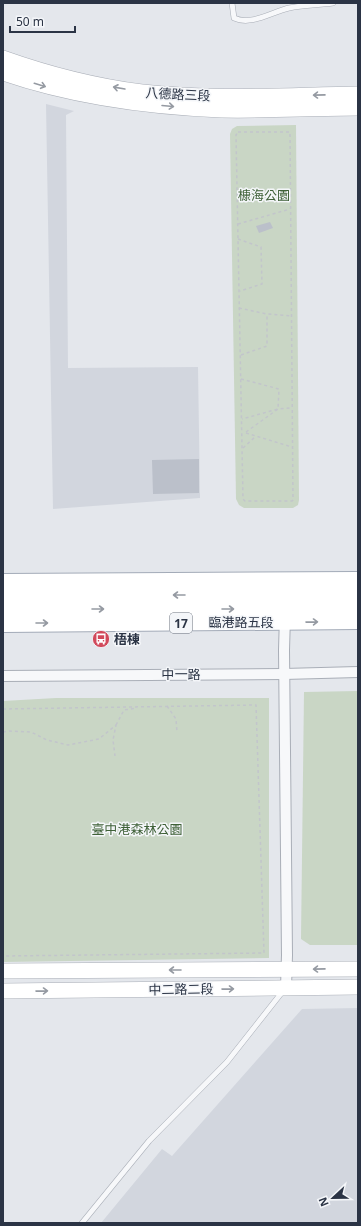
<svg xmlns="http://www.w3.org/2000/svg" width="361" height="1226" font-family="'Noto Sans','Noto Sans TC',sans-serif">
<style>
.built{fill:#d2d6de}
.green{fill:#c9d6c5}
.building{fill:#bbc0ca}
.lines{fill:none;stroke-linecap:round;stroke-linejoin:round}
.lane-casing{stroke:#a9aeb7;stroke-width:6}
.street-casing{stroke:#a9aeb7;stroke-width:12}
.secondary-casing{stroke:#a9aeb7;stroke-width:16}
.primary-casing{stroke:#a3abb8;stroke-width:18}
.path{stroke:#c2c5cb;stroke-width:1.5;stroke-dasharray:3 3;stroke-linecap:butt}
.lane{stroke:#f7f8fa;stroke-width:5}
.street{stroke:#f7f8fa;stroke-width:10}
.secondary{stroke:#fff;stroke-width:15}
.primary{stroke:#fff;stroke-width:16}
.oneway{stroke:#959aa2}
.labels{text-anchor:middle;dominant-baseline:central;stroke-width:3;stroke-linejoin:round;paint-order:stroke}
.shield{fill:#f4f6f9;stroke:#676e7b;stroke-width:1}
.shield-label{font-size:12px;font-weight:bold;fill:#2b3445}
.street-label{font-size:13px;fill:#2b3445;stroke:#f4f6f9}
.park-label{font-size:13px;fill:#3f6138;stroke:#f4f6f9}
.poi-label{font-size:13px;font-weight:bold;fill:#2b3445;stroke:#f4f6f9;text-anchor:start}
</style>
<rect width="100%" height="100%" fill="#e4e7ec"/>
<!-- built -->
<g class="built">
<polygon points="46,104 74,111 66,115 68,368 198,367 200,498 53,509"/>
<polygon points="358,1008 358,1223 101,1223 162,1149 172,1156 302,1009"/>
</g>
<!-- green -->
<g class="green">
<polygon points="296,125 299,500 298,505 293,508 244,508 239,505 236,499 230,134 232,129 237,126"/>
<polygon points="358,691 358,945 310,945 301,939 304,692"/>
<polygon points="56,698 269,698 269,958 3,962 3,701"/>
</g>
<!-- building -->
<g class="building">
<polygon points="270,222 273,228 259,233 256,226"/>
<polygon points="199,459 199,493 153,494 152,460"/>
</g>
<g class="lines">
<defs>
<g id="lane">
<path d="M232 3 234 18C251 26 272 12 289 8 303 5 318 5 333 3"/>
<polyline points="82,1223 149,1141 227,1062 283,991"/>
</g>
<g id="street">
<polyline points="285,616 284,650 287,955 286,988"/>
<polyline points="3,676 284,674 358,672"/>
</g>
<g id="secondary">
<path d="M3 58C48 74 95 86 142 92 213 100 286 95 358 94"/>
<path d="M3 73C73 97 147 107 221 110 267 111 313 108 358 108"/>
<polyline points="3,971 358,969"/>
<polyline points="3,991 358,987"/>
</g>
<g id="primary">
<polyline points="3,582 358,580"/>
<polyline points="3,596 358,594"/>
<polyline points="3,610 358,608"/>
<polyline points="3,624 358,621"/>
</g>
</defs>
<!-- lane casing -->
<use href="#lane" class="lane-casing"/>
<!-- street casing -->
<use href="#street" class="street-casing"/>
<!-- secondary casing -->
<use href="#secondary" class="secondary-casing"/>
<!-- primary casing -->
<use href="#primary" class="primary-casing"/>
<!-- path -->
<g class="path">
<polygon points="238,132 290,132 293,500 292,501 245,501 243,499 236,135"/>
<polyline points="238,224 290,209"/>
<polyline points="238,239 261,247 262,284 240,291"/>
<polyline points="239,308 267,314 291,316"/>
<polyline points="241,355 267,346 267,314"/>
<polyline points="241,379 279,389 278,409 242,419"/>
<polyline points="246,432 278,409 291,408"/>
<polyline points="246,433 292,447"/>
<polyline points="243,448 256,436"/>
<polyline points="167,706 176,719 177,732"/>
<polyline points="3,709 256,705 264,953 3,956"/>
<polyline points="116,725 124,710 137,708"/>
<polyline points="3,732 9,731 31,732 47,740 68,745 99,739 116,725 113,740 115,756"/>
</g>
<!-- lane -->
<use href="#lane" class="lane"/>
<!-- street -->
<use href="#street" class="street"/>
<!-- secondary -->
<use href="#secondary" class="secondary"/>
<!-- primary -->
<use href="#primary" class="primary"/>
</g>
<!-- one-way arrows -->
<defs><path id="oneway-shaft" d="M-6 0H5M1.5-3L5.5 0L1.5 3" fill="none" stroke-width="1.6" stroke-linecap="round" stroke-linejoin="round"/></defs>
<g class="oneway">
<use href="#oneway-shaft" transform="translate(40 85) rotate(17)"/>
<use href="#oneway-shaft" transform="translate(119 88) rotate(-170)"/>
<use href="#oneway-shaft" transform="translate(319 95) rotate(179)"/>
<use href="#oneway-shaft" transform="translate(168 106) rotate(5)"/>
<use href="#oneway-shaft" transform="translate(179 595) rotate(180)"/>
<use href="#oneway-shaft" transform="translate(98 609)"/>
<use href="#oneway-shaft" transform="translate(228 609)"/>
<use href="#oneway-shaft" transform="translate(312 622) rotate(-1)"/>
<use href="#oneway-shaft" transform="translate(42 623)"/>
<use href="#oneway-shaft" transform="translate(319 969) rotate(179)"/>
<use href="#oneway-shaft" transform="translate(175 970) rotate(180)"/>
<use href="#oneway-shaft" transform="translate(228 989) rotate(-1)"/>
<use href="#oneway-shaft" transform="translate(42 991) rotate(-1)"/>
</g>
<!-- icons -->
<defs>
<symbol id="bus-disc" viewBox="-11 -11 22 22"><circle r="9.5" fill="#d1495b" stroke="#f4f6f9"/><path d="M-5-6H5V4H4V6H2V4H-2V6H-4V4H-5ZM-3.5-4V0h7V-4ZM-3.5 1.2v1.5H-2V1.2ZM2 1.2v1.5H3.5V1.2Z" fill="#fff"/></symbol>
</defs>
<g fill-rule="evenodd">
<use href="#bus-disc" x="91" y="629" width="20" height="20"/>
</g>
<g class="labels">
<!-- shield labels -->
<rect class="shield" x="170" y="613" width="22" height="20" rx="3"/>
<g class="shield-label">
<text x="181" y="623">17</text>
</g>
<!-- street labels -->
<g class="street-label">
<text transform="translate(178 94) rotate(3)">八德路三段</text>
<text x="241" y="622">臨港路五段</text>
<text x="181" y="674">中一路</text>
<text transform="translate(181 989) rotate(-1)">中二路二段</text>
</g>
<!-- park labels -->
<g class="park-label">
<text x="264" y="195">槺海公園</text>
<text x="137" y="829">臺中港森林公園</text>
</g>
<!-- poi labels -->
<g class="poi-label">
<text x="114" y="639">梧棟</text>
</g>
</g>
<!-- border -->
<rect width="361" height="1226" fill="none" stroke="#2b3445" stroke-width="8"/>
<!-- north arrow -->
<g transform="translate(333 1198) rotate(248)" stroke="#f4f6f9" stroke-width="3" paint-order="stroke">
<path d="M0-3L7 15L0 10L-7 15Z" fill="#2b3445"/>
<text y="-6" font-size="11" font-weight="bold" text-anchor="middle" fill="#2b3445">N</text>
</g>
<!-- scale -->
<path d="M10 26v6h65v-6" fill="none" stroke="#2b3445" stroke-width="2"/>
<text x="16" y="26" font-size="12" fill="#2b3445" stroke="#f4f6f9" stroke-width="3" paint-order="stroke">50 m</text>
</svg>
